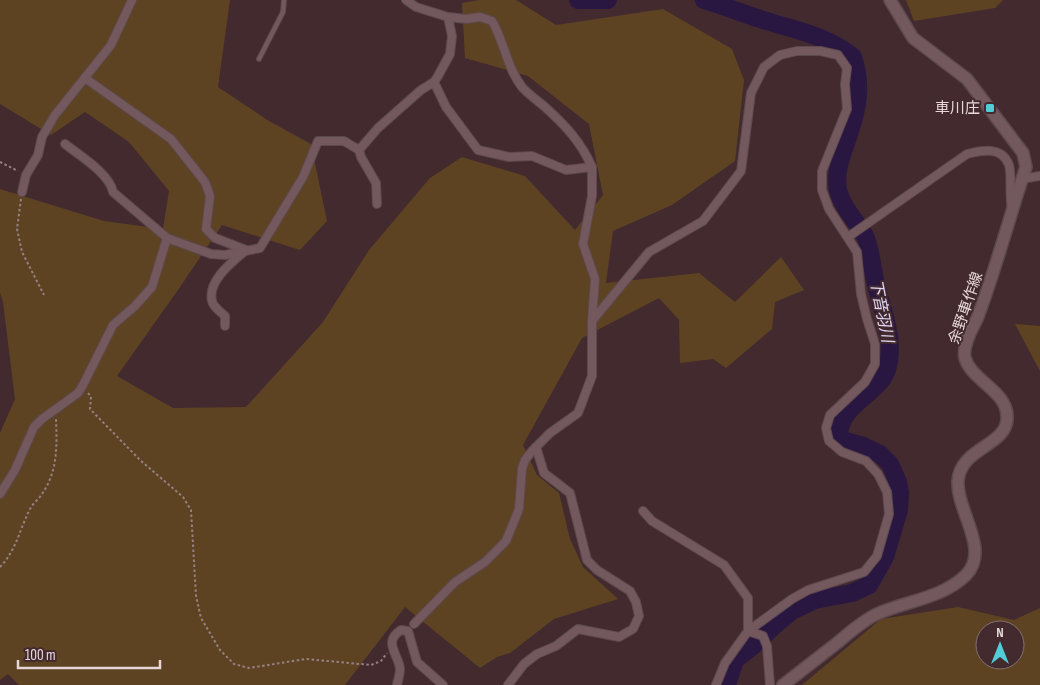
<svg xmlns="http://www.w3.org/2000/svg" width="1040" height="685" font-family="'Sofia Sans Condensed','Noto Sans JP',sans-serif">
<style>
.green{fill:#5e4322;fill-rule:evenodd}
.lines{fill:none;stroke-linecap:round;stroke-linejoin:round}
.river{stroke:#291741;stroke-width:18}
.lane-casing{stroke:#5d494d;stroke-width:6}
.street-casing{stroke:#5d494d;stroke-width:10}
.secondary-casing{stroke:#5d494d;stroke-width:14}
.path{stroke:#958184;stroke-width:2;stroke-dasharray:2.5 2.5;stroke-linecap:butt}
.lane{stroke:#73585e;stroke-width:4}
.street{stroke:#73585e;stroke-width:8}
.secondary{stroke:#73585e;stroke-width:11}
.poi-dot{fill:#52ccd6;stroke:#422a2f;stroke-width:2}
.labels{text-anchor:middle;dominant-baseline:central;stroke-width:4;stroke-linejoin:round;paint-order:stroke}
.poi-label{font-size:15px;fill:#e7d7d9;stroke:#422a2f;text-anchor:end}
.street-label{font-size:15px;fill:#e7d7d9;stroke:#422a2f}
.water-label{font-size:16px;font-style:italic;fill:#e0d6f5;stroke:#422a2f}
</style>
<rect width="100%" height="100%" fill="#422a2f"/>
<!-- green -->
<g class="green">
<polygon points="0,0 230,0 218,87 269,121 311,144 327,221 300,250 222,225 178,290 117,376 173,408 246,407 323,322 369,250 430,178 462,157 525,176 575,230 603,195 589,124 528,76 465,58 462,3 479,0 516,0 556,25 663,9 732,49 744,80 735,161 672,205 613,231 606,283 699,273 735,302 781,257 804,290 775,302 772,329 726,368 713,359 680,363 679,320 659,298 582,338 523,445 537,475 559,493 570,539 583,567 618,599 554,619 510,653 497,657 480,668 405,607 345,685 19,685 8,674 0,680 0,433 15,399 3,302 0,293 0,189 104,221 163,229 169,191 129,142 85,112 51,135 0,104"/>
<polygon points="906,0 1003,0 995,8 914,21"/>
<polygon points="1015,324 1040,326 1040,371"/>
<path d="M958 607 1014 620 1040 608V685H802L881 619ZM985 630H1015V660H985Z"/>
</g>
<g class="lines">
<!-- river -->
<g class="river">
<polyline points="578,0 608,0"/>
<path d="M704 0C726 6 748 16 770 22 800 31 829 37 853 57 864 89 856 115 845 146 840 161 835 175 838 190 843 209 856 220 865 236 871 249 872 266 875 280 881 308 895 338 888 366 882 395 837 403 839 439L863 446 880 454 890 464 898 482 900 493 899 510 885 557 869 585 852 593 815 600 792 611 776 624 753 646 735 660 727 685"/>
</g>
<defs>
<polyline id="lane" points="259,59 283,12 284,0"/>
<g id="street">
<path d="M448 17 466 19 480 17 492 21C504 41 507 68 522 87 528 94 538 101 545 107 565 125 581 142 592 167"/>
<path d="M85 78 171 139 205 182 210 196 206 229 215 238 246 250C233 261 207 281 212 301 213 307 221 312 225 316V326"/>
<path d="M65 144C79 155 110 174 113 192L167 238 211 254 225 255 260 248 303 177 318 141H344L359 150 378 128 421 90 434 82 438 76 450 54 452 36 448 17 416 7 406 0"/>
<polyline points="359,150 361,157 376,183 377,204"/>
<polyline points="1022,179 1040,176"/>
<polyline points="22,192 26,175 38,155 42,137 55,115 111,45 132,0"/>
<path d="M848 237 967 154C982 150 1002 146 1009 165 1012 173 1009 197 1012 209"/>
<polyline points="592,321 649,252 703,221 741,171 751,93 764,67 780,55 797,51 820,51 838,55 847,68 845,84 847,109 822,171 822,190 829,209 857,252 861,294 867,319 875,344 875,364 865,382 830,415 826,428 829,441 842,452 866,461 878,474 887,492 889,514 877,556 864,572 808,590 792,599 748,631 725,663 716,685"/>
<polyline points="0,494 15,470 34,427 42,419 78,393 83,385 113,325 135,306 152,287 167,238"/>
<polyline points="643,511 652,521 724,565 748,598 748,631"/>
<polyline points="414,624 455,582 485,562 506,541 519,509 522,469 525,460 532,451 550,433 578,413 592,376 592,321 595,279 583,244 592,196 592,167 566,170 532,156 509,157 478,150 446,107 434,82"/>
<polyline points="748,631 763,636 767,646 770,685"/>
<path d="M397 685C398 680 400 674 400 669 399 655 382 642 401 630L408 631 417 662 443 685"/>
<polyline points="508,685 524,664 537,654 556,646 578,629 619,637 633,629 639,616 636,602 630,591 597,570 587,560 570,493 544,473 536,447"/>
</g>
<path id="secondary" d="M783 685C801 671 819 657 837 643 849 633 862 621 877 614 906 601 943 598 966 575 991 550 956 510 958 481 960 448 1006 446 1007 419 1009 391 972 382 965 358 962 346 972 329 977 319 996 269 1009 218 1026 167L1023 153 967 79 913 38 890 0"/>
</defs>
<!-- lane casing -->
<use href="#lane" class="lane-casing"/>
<!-- street casing -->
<use href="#street" class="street-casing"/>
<!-- secondary casing -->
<use href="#secondary" class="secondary-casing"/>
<!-- path -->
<g class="path">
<polyline points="0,162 18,171"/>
<polyline points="21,199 17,229 22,252 44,295"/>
<polyline points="88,393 91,397 90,409 140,460 183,497 191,510 196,596 201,618 220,650 234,664 249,668 306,659 371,665 381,661 387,653"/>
<path d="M0 567C16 551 20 528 30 509 33 503 39 499 42 494 58 471 57 445 56 419"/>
</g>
<!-- lane -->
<use href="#lane" class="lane"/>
<!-- street -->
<use href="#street" class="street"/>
<!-- secondary -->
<use href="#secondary" class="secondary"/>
</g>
<!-- markers -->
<rect class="poi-dot" x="985" y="103" width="10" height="10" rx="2.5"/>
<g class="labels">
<!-- poi labels -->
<g class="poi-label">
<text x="980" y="108">車川庄</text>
</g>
<!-- street labels -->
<g class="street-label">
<text transform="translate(966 308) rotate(-71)">余野車作線</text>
</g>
<!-- water labels -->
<g class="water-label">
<text transform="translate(881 311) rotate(79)">下音羽川</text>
</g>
</g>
<!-- north arrow -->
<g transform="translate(1000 645)"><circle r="24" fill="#422a2f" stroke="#846f73"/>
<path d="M0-4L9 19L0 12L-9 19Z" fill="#52ccd6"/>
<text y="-8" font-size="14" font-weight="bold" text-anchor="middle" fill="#e7d7d9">N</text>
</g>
<!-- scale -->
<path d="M18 660v8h142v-8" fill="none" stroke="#e7d7d9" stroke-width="2.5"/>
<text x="25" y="660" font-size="15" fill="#e7d7d9" stroke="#422a2f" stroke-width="4" paint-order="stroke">100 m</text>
</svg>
